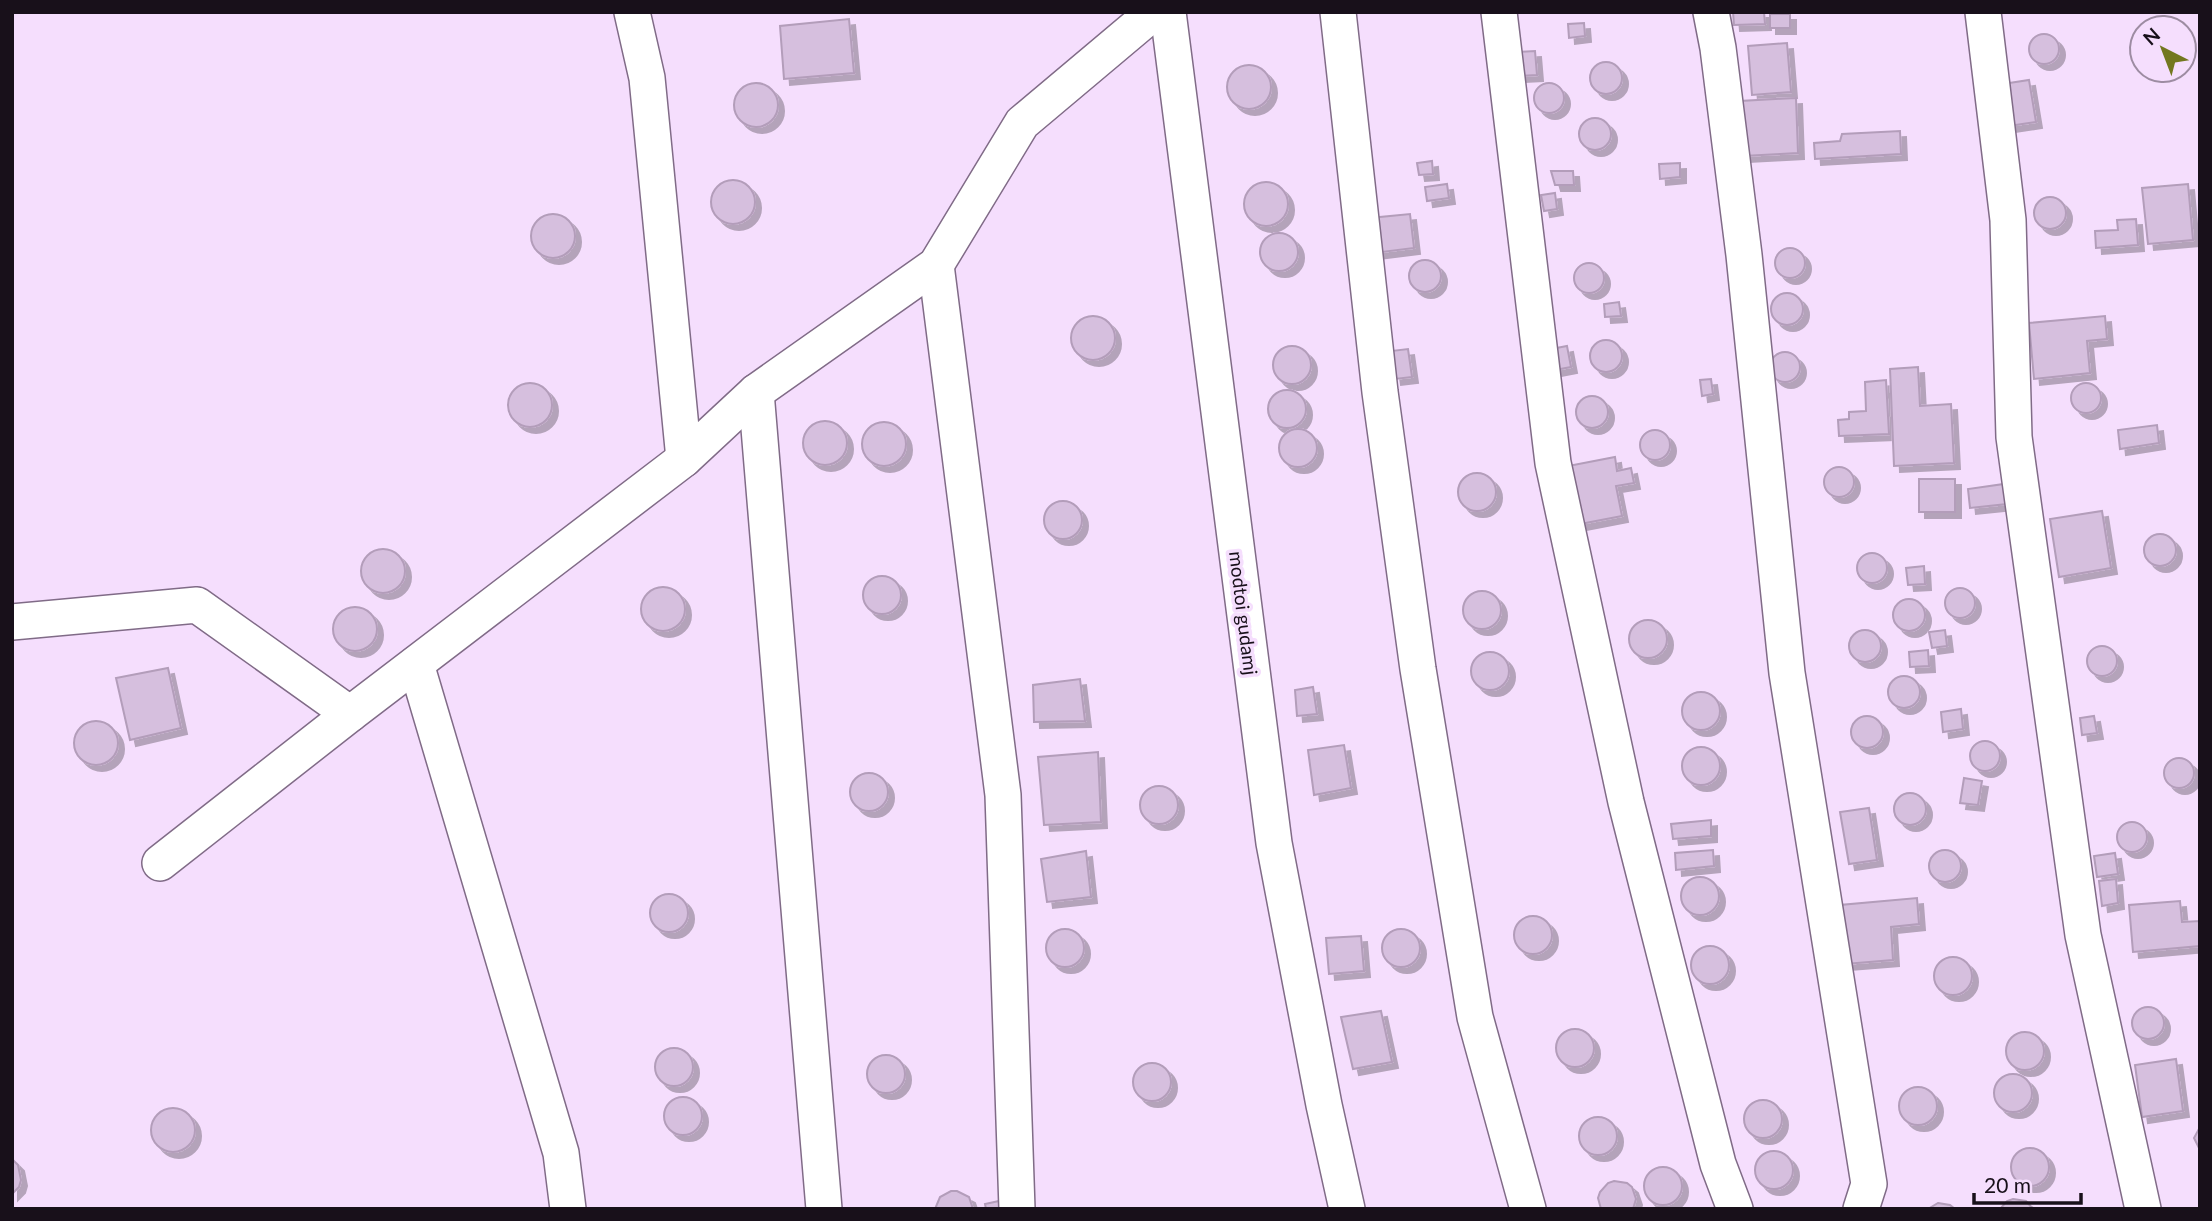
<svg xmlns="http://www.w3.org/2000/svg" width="2212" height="1221" font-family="Lato,sans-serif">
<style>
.building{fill:#d6bfde;stroke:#b39dba;stroke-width:2;filter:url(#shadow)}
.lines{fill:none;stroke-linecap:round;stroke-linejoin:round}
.street-casing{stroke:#806b87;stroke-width:38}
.street{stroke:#fff;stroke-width:35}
.labels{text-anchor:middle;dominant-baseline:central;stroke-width:7;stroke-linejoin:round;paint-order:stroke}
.street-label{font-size:19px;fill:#18101a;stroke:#f5defd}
</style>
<defs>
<filter id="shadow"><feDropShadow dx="6" dy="6" stdDeviation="0" flood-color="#0004"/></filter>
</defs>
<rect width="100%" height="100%" fill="#f5defd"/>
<!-- building -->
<g class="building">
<polygon points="1733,12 1764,12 1765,24 1734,25"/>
<rect x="1770" y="14" width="20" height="14"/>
<polygon points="849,19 854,73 784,79 780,26"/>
<polygon points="1584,23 1585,36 1569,38 1568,24"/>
<circle cx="2044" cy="49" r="15"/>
<polygon points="1787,43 1791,92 1752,95 1748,46"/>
<polygon points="1535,51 1537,75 1519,76 1518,52"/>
<circle cx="1606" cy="78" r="16"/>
<circle cx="1249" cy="87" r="22"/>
<polygon points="2029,80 2036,122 2002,127 1996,85"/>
<circle cx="1549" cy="98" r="15"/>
<circle cx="756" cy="105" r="22"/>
<polygon points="1796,98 1798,153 1743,156 1740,101"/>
<circle cx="1595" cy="134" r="16"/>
<polygon points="1900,131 1901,154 1815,159 1814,143 1840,141 1842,134"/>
<polygon points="1432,161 1433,174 1419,175 1417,163"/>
<polygon points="1680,163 1680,177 1660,179 1659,164"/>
<polygon points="1551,171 1573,171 1574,185 1555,185"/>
<circle cx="733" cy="202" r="22"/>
<circle cx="1266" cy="204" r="22"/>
<polygon points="1447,184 1449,198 1427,201 1425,187"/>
<polygon points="2188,184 2193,240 2148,244 2142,188"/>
<polygon points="1555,193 1557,209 1544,211 1541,195"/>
<circle cx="2050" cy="213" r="16"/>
<circle cx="553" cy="236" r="22"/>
<polygon points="1410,214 1414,248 1374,253 1370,218"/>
<polygon points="2136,219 2138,245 2096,248 2095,231 2118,230 2117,220"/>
<circle cx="1279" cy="252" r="19"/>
<circle cx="1790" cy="263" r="15"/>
<circle cx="1425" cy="276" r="16"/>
<circle cx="1589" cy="278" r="15"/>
<circle cx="1787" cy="309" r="16"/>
<polygon points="1619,302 1621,316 1605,317 1604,304"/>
<circle cx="1093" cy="338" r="22"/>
<polygon points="2105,316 2107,339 2087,341 2090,373 2034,379 2029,323"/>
<circle cx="1606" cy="356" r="16"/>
<polygon points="1567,346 1571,367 1555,370 1551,349"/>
<circle cx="1292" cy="365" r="19"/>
<polygon points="1408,349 1412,377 1395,379 1391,351"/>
<circle cx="1785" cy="367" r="15"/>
<polygon points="1918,367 1920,406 1951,404 1954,463 1894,466 1890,369"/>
<polygon points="1711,379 1713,394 1702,396 1700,380"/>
<polygon points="1886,380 1889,434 1839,436 1838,420 1849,419 1849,412 1866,411 1865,382"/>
<circle cx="2086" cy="398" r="15"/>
<circle cx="530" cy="405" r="22"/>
<circle cx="1287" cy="409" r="19"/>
<circle cx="1592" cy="412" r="16"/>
<circle cx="825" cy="443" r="22"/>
<circle cx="884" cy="444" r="22"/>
<polygon points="2157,425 2159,443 2120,449 2118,430"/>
<circle cx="1298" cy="448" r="19"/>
<circle cx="1655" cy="445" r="15"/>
<polygon points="1615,457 1617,471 1631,468 1634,483 1616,486 1622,516 1575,525 1563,467"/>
<circle cx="1839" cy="482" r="15"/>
<circle cx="1477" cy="492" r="19"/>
<rect x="1919" y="479" width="36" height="33"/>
<polygon points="2004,484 2007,504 1970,508 1968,489"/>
<circle cx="1063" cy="520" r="19"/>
<polygon points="2102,511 2111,568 2059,577 2050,519"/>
<circle cx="2160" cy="550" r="16"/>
<circle cx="383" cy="571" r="22"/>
<circle cx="1872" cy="568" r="15"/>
<polygon points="1924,566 1925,584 1908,585 1906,568"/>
<circle cx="882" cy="595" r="19"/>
<circle cx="663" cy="609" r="22"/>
<circle cx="1960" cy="603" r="15"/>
<circle cx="1482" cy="610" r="19"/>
<circle cx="1909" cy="615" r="16"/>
<circle cx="355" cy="629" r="22"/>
<circle cx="1648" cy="639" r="19"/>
<polygon points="1945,630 1947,646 1932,648 1929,632"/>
<circle cx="1865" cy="646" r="16"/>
<circle cx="2102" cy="661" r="15"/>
<polygon points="1928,650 1929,666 1910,667 1909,652"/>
<circle cx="1490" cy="671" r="19"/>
<polygon points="168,668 181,728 130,740 116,678"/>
<circle cx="1904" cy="692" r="16"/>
<polygon points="1080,679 1085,721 1034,722 1033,685"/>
<polygon points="1313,687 1317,714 1297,716 1295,690"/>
<circle cx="1701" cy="711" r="19"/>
<polygon points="1961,709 1963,729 1943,732 1941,712"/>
<polygon points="2094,716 2097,733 2082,735 2080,718"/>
<circle cx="1867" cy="732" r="16"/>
<circle cx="96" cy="743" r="22"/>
<circle cx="1985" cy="756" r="15"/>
<polygon points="1344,745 1351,788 1314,795 1308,750"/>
<circle cx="1701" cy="766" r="19"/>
<polygon points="1098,752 1101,822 1044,825 1038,757"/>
<circle cx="2179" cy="773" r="15"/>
<circle cx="869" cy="792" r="19"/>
<polygon points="1964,778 1982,781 1978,805 1960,803"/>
<circle cx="1159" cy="805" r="19"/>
<circle cx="1910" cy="809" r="16"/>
<polygon points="1869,808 1877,860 1849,864 1840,812"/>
<polygon points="1711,820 1711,836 1673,839 1671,824"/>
<circle cx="2132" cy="837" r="15"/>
<polygon points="1713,850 1714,866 1676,870 1675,853"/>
<circle cx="1945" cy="866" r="16"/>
<polygon points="1086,851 1091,897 1047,902 1041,859"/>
<polygon points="2115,853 2118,874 2097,877 2094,856"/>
<circle cx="1700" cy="896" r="19"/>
<polygon points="2116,879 2118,903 2102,906 2099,881"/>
<circle cx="669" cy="913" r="19"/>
<polygon points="1917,898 1919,924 1891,927 1893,960 1845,964 1840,905"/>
<polygon points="2180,901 2182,922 2200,921 2200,946 2133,952 2129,905"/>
<circle cx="1533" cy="935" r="19"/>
<circle cx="1065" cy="948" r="19"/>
<circle cx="1401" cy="948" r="19"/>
<polygon points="1361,936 1364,971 1329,974 1326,938"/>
<circle cx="1710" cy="965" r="19"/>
<circle cx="1953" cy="976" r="19"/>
<circle cx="2148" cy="1023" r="16"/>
<polygon points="1381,1011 1392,1062 1353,1069 1341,1017"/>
<circle cx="1575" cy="1048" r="19"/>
<circle cx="2025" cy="1051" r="19"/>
<circle cx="674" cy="1067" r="19"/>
<circle cx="886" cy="1074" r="19"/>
<polygon points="2176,1059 2183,1111 2142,1117 2135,1065"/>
<circle cx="1152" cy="1082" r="19"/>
<circle cx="2013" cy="1093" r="19"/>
<circle cx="1918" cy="1106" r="19"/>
<circle cx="683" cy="1116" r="19"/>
<circle cx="1763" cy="1119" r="19"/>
<circle cx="173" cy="1130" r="22"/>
<circle cx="1598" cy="1136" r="19"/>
<polygon points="2200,1127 2200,1150 2194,1138"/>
<circle cx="2030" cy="1167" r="19"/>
<circle cx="1774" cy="1170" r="19"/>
<polygon points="12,1159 18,1165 21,1180 19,1187 12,1194"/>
<circle cx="1663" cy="1186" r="19"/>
<polygon points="1614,1181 1627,1183 1632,1187 1636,1199 1633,1209 1601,1209 1598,1198 1600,1192 1608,1183"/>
<polygon points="951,1191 957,1191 969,1197 973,1209 935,1209 940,1197"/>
<polygon points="1022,1196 1023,1209 986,1209 985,1204"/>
<polygon points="2013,1199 2026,1201 2033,1209 2000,1209 2007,1201"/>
<polygon points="1938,1203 1950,1205 1955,1209 1928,1209"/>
</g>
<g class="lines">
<defs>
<g id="street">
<polyline points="632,12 647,78 684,459"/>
<polyline points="1168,12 1274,843 1324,1105 1347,1209"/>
<polyline points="1338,12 1380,392 1418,669 1475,1017 1528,1209"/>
<polyline points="1499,12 1553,463 1626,802 1718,1164 1735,1209"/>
<polyline points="1711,12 1718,48 1744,255 1787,673 1869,1184 1861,1209"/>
<polyline points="1983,12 2008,220 2014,437 2083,935 2143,1209"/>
<polyline points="936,265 1003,795 1017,1209"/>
<polyline points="756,392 824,1209"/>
<polyline points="12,622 197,605 350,714"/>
<polyline points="416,664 561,1153 568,1209"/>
<polyline points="160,863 350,714 684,459 756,392 936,265 1022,123 1154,12"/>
</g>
</defs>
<!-- street casing -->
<use href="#street" class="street-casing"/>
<!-- street -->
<use href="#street" class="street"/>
</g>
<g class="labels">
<!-- street labels -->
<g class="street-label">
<text transform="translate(1244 613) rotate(83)">modtoi gudamj</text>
</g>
</g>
<!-- border -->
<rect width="2212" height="1221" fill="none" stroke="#18101a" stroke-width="28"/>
<!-- north arrow -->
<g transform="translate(2163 49) rotate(318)"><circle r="33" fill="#f5defd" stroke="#9d8ca2" stroke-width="2"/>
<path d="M0-5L12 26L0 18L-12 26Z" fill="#73771f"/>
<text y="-10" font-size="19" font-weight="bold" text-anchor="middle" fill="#18101a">N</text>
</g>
<!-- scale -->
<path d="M1974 1193v10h107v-10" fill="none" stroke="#18101a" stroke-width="3.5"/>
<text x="1984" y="1193" font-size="21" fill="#18101a" stroke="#f5defd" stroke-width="5" paint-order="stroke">20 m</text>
</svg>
